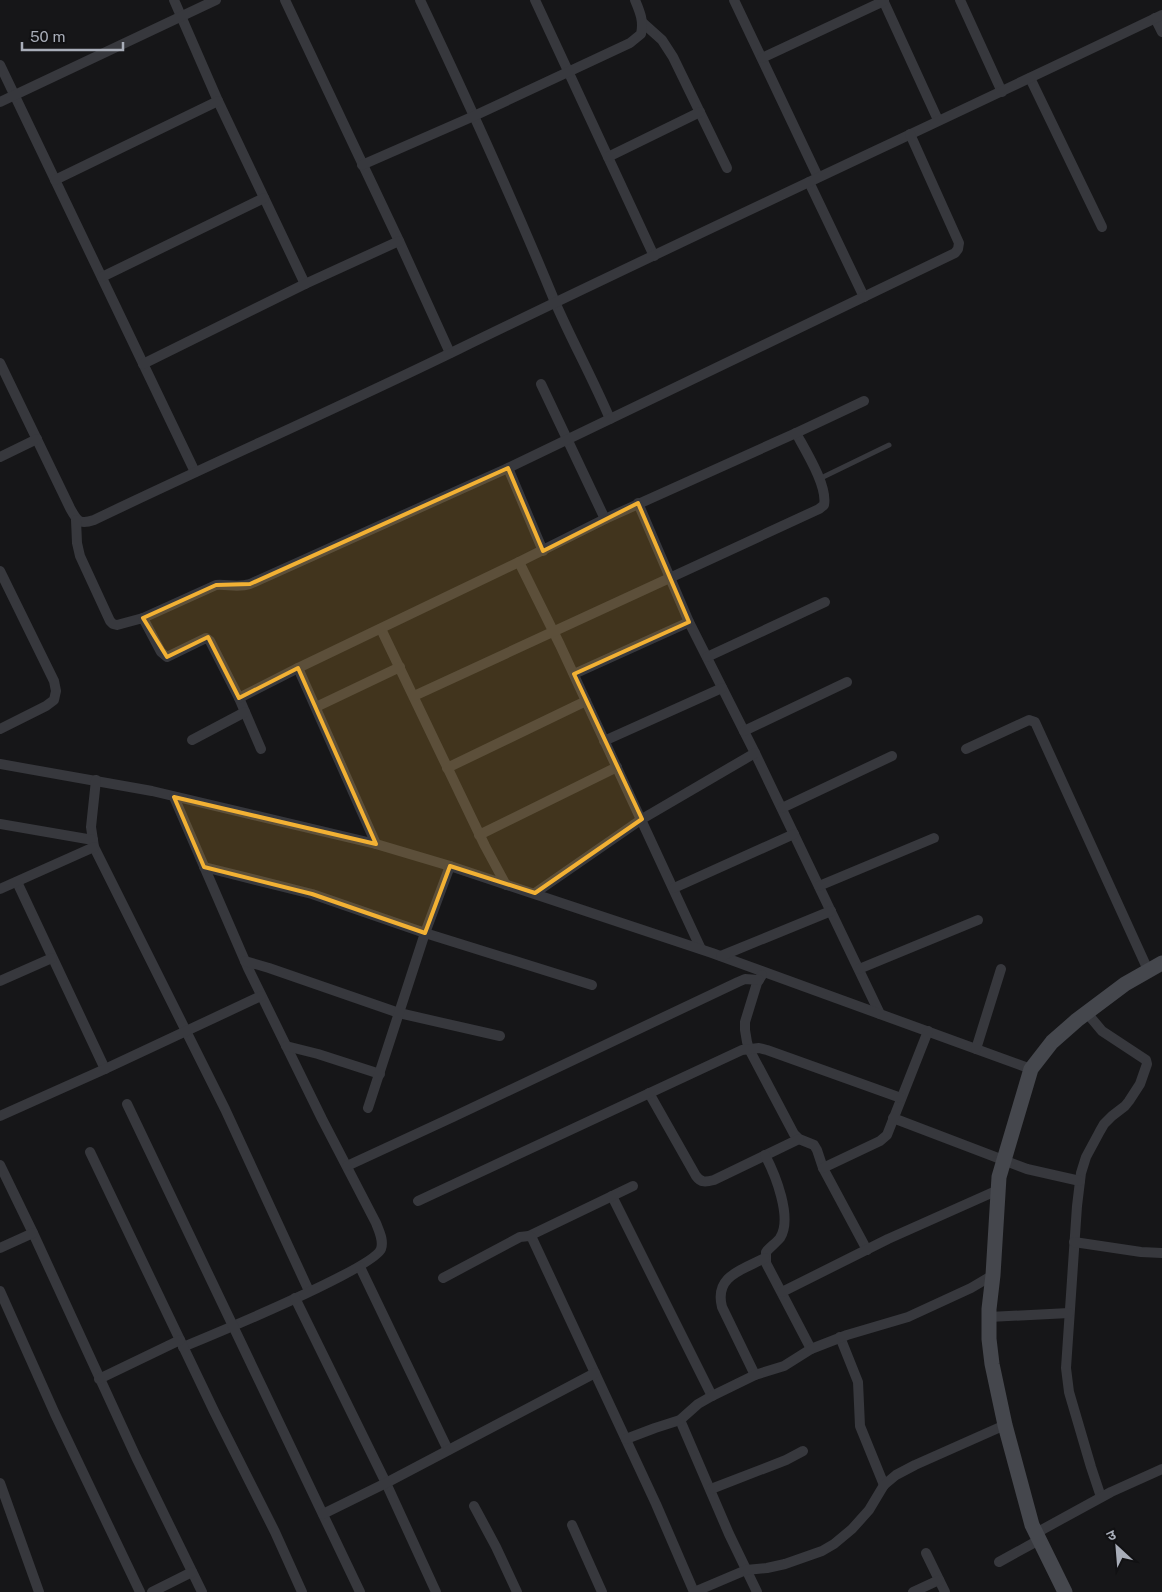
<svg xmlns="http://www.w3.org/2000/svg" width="1162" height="1592" font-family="'Public Sans','Noto Sans Devanagari',sans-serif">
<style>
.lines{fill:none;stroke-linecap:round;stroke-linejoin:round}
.lane{stroke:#37383d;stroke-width:5}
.street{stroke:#37383d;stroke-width:10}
.secondary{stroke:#45474d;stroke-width:15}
.marked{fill:#f2b134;fill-opacity:0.2;stroke:#f2b134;stroke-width:4;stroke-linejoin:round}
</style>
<rect width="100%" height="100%" fill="#161618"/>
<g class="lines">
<!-- lane -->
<polyline class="lane" points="819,479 889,445"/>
<!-- street -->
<g class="street">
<polyline points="174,0 218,101 305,284"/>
<polyline points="285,0 399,241 450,353"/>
<path d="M420 0C467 99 513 200 555 302 572 341 593 379 610 419"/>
<polyline points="535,0 654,256"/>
<polyline points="734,0 818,177"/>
<polyline points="883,0 938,120"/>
<polyline points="960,0 1002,92"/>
<polyline points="1155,18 1162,32"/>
<polyline points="643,23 662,40 673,57 727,168"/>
<polyline points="762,58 884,1"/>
<polyline points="0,65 195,472"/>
<polyline points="1030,78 1102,227"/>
<polyline points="0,102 216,0"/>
<polyline points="608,157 700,112"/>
<path d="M362 165 474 116 630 43 641 34C644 21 640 12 635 0"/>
<polyline points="55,180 218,101"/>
<polyline points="809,182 864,297"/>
<polyline points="102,277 264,198"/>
<path d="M0 363 70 508C77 521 79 525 94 520 215 462 338 408 459 349 693 235 928 127 1162 15"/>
<polyline points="143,364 305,284 399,241"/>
<polyline points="541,384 605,519"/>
<polyline points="0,457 37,439"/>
<polyline points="508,468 543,551"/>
<polyline points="638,503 689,622 755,753 880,1014"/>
<path d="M76 520 77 543 80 556 110 621 113 624 117 625 143 618 216 585C227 584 238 588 250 584L508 468 955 253 958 249 959 243 910 134"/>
<polyline points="519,562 560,645 701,949"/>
<polyline points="0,571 54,681 56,691 54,700 46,706 0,729"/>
<polyline points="143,618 161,652 167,657 206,638 210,641 239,698 261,749"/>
<polyline points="381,629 485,846 506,885"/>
<polyline points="707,657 825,602"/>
<polyline points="298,668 376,844"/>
<polyline points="574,674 689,622"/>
<path d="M414 696 819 509 824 505C828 486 805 450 796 433"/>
<polyline points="239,698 298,668 519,562 605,519 796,433 864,401"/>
<polyline points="316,707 400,667"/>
<polyline points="744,731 847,682"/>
<polyline points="192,740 245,712"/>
<polyline points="604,741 722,688"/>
<polyline points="966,749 1029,720 1035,722 1148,970"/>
<polyline points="0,764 152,791 376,844 450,866 712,953 1031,1069"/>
<polyline points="447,768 586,701"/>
<polyline points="96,780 91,827 94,847 225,1109 309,1291"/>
<path d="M174 797 248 968 322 1119 376 1223C379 1231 384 1240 381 1249 373 1269 212 1335 183 1347"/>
<polyline points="782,808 892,756"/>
<polyline points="0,824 93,840"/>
<polyline points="479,835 617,767"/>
<polyline points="204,867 312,894 425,933 592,985"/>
<polyline points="17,882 105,1069"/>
<polyline points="819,886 934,838"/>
<polyline points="674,888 794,834"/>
<polyline points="0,889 94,847"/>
<polyline points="535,893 642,819 755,753"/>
<polyline points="721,956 831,911"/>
<polyline points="245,961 269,968 399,1013 500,1036"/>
<polyline points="859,969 978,920"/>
<polyline points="762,975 757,983 745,1022 745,1030 747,1042 749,1049 794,1134 799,1139 814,1145 817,1150 823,1168 867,1250"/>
<polyline points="0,981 52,958"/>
<polyline points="1087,1013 1102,1031 1146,1060 1147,1064 1140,1084 1129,1101 1125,1106 1112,1116 1104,1124 1100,1131 1086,1157 1081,1173 1077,1206 1066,1368 1069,1392 1091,1467 1101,1497"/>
<polyline points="286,1046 318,1054 380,1074"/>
<polyline points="976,1049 1001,969"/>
<path d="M649 1093 696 1176C701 1183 706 1182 714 1180L799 1139"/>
<polyline points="127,1104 360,1592"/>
<polyline points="368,1108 425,933 450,866"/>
<polyline points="0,1116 105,1069 261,996"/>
<polyline points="893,1118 1027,1169 1080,1181"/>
<polyline points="90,1152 214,1411 275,1532 302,1592"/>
<path d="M765 1155C775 1174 793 1218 780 1238 776 1243 770 1247 766 1252V1263L811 1349"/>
<polyline points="0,1165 33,1233 136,1457 202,1592"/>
<polyline points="347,1166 453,1117 738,982 745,979 759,980"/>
<polyline points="823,1168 880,1141 887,1135 928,1031"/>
<polyline points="612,1196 712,1396"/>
<polyline points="418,1201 742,1050 759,1048 767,1050 901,1098"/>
<polyline points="529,1236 633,1186"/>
<polyline points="1074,1242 1141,1252 1162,1253"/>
<polyline points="0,1248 33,1233"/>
<polyline points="360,1267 448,1450"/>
<polyline points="443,1278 520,1237 529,1236 532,1238 656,1504 694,1592"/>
<polyline points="0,1291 55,1414 140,1592"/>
<polyline points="782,1292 888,1239 998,1190"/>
<polyline points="295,1298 386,1483 436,1592"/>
<polyline points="989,1317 1069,1313"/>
<polyline points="840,1337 858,1382 860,1426 884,1485"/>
<path d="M755 1375 722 1307C714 1276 742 1270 765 1258"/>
<polyline points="99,1379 180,1340"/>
<polyline points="680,1420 729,1534 757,1592"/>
<polyline points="626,1439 655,1428 680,1420 698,1404 712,1396 755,1375 784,1366 811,1349 847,1335 908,1317 971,1288 993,1275"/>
<polyline points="0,1483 39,1592"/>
<polyline points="711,1489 786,1460 803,1451"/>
<polyline points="474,1506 496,1547 517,1592"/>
<polyline points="323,1514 386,1483 595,1373"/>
<polyline points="572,1525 602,1592"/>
<polyline points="1036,1533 1111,1492 1162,1469"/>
<polyline points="926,1553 945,1592"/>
<polyline points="999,1562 1039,1540"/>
<polyline points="152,1592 192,1572"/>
<polyline points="694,1592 746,1570 767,1568 785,1564 822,1551 834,1544 852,1529 869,1510 884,1485 896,1475 915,1465 1005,1425"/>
<polyline points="913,1592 939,1580"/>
</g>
<!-- secondary -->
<polyline class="secondary" points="1065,1592 1032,1525 1005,1425 992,1364 989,1339 989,1309 993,1275 999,1177 1031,1069 1052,1042 1077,1020 1125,984 1162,963"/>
</g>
<!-- marked area -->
<path class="marked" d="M508 468 543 551 638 503 689 622 574 674 642 819 535 893 450 866 425 933 312 894 204 867 174 797 376 844 298 668 239 698 208 637 167 657 143 618 216 585 250 584Z"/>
<!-- north arrow -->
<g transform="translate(1117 1547) rotate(334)" stroke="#111113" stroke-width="4" paint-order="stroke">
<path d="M0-4L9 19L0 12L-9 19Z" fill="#a8adb8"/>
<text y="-8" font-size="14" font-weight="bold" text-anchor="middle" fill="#a8adb8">उ</text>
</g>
<!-- scale -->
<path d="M22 42v8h101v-8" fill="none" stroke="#a8adb8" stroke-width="2.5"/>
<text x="30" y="42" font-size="15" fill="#a8adb8" stroke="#111113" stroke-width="4" paint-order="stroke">50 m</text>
</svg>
